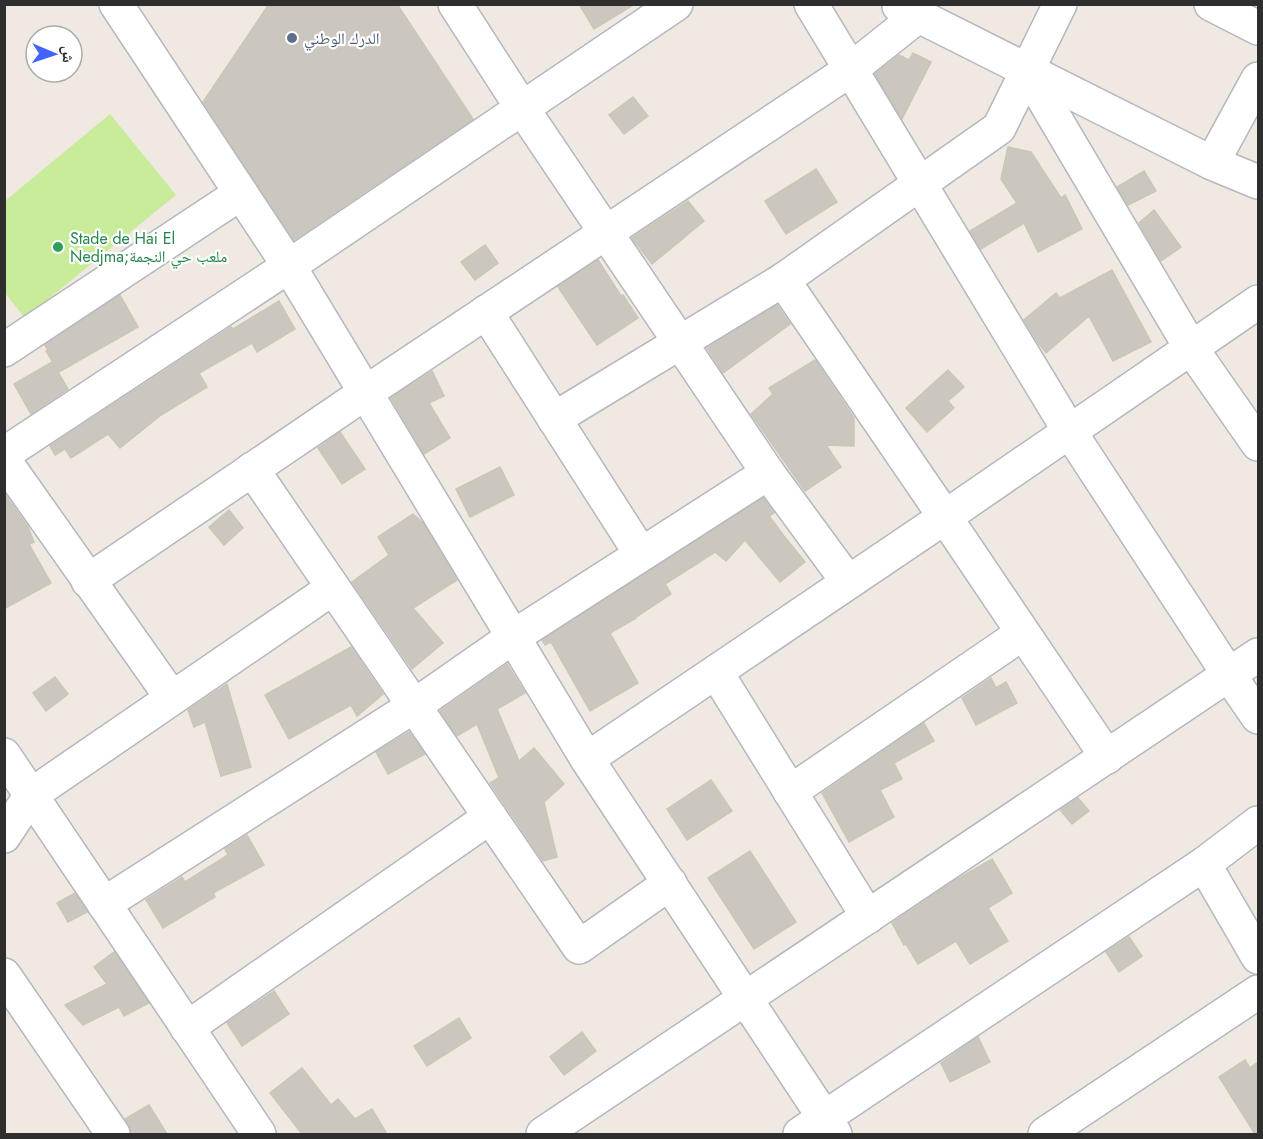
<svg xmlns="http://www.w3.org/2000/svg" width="1263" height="1139" font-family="Jost,'Noto Naskh Arabic',sans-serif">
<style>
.pitch{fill:#c9ec9a}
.building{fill:#cbc7bf;stroke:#cbc5ba;stroke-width:1.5}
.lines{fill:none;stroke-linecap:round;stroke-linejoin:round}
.minor-casing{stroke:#b4b7c1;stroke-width:36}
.minor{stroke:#fff;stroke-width:33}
.service-dot{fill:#5c6f8a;stroke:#fff;stroke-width:2}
.leisure-dot{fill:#2e9e5b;stroke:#fff;stroke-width:2}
.labels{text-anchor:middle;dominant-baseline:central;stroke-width:4.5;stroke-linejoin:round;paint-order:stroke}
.service-label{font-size:16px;fill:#4e5e75;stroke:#fff;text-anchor:start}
.leisure-label{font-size:16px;fill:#27864d;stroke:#fff;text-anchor:start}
</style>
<rect width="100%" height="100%" fill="#efe9e1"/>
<!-- pitch -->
<polygon class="pitch" points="110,114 176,195 25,318 5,293 5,201"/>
<!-- building -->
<g class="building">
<polygon points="269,4 397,4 473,119 294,240 203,102"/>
<polygon points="579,4 635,4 594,29"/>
<polygon points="913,53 931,62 902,119 875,74 899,55 909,60"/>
<polygon points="633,97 648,116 624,134 609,115"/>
<polygon points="1008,147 1031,152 1061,198 1065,195 1082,229 1038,252 1024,223 981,249 970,231 1017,203 1001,179"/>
<polygon points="816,169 837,202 786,234 765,201"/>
<polygon points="1144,171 1156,191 1128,205 1117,187"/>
<polygon points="688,201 704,221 652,264 632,238"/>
<polygon points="1154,210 1181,247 1161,261 1139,223"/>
<polygon points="485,245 498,263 475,280 461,262"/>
<polygon points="598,260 621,296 623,295 638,318 597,345 558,287"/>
<polygon points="1112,270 1151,342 1113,361 1089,316 1046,353 1039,344 1024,320 1056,293 1060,298"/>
<polygon points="120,295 138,327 59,372 46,351 48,350 45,345"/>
<polygon points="279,301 295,329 257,352 252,343 199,373 207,387 161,415 120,448 108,434 71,458 65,449 55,455 50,446 231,327 233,329"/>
<polygon points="777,305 790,324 723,373 707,348"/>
<polygon points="815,360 854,418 854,446 826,445 841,467 805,491 751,414 773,394 769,388"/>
<polygon points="52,362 68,389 31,414 14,384"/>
<polygon points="948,370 964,387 948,401 954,408 927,432 906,408"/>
<polygon points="432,371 444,396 429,403 450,438 424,454 391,398"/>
<polygon points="340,432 365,469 342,484 318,448"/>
<polygon points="500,467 514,495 470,517 456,489"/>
<polygon points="4,493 28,527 34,542 29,544 51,583 4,609"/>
<polygon points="763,498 774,513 769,516 784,536 805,562 780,582 745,540 726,561 715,552 665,584 671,594 636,617 636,618 610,633 638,683 590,711 551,642 545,645 542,640"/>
<polygon points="229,510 243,528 224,545 209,527"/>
<polygon points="413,514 423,523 457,580 413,608 443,643 412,669 352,582 389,555 378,537"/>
<polygon points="351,647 383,694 357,716 351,705 289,739 265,695"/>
<polygon points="507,664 525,693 497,709 519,761 534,748 564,784 544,802 557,857 543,861 490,783 499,778 477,724 457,736 440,711"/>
<polygon points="55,677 68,694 46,711 33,693"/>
<polygon points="991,678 996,688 1006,682 1017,703 976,725 962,698"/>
<polygon points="227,684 251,767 221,776 205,722 194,727 188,710"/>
<polygon points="924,723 934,741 894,763 902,779 880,790 894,817 849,842 822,793"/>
<polygon points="409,732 425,754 388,774 376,752"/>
<polygon points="711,780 732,811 687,840 667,809"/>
<polygon points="1078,798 1089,811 1072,824 1060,810"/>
<polygon points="247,835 264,865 213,893 215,897 163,928 146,900 182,877 185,882 228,855 225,849"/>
<polygon points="750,851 796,922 754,949 708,878"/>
<polygon points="992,859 1012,893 988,908 1008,941 970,964 956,941 918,964 906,944 904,945 892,923 954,881"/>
<polygon points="75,893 87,912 68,922 57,903"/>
<polygon points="1129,937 1142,956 1119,972 1106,952"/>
<polygon points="114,952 149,1003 124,1016 119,1007 83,1025 65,1005 107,984 94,967"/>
<polygon points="274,991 289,1014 242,1046 227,1023"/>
<polygon points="459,1018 471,1038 427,1066 414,1046"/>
<polygon points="582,1032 596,1051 564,1075 550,1057"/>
<polygon points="978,1037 990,1062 950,1082 941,1063"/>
<polygon points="1245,1060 1250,1068 1258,1062 1258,1134 1255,1134 1219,1077"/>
<polygon points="302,1068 331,1105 338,1099 355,1119 372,1109 387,1134 302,1134 270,1093"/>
<polygon points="149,1105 167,1134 131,1134 129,1124 125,1119"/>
</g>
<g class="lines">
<defs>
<g id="minor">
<polyline points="116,4 289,266 587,759 835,1134"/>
<polyline points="455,4 522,108 768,473 848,582"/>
<polyline points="811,4 1070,432 1229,675 1258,717"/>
<polyline points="1060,4 1027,71 1191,348 1258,444"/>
<polyline points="1211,4 1258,28"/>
<polyline points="899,6 1212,163 1258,182"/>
<polyline points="1212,163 1258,79"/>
<polyline points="783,280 945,517 1107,757"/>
<polyline points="486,312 641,554"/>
<polyline points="4,350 241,193"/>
<polyline points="554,419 783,280 999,128 1027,71"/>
<polyline points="4,454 289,266 676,4"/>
<polyline points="4,460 172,698"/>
<polyline points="252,469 579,947 670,883"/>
<polyline points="88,581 365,393 850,70 918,16"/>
<polyline points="716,672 868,917"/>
<polyline points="4,755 259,1134"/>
<polyline points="587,759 945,517 1258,302"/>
<polyline points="790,792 1023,633"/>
<polyline points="4,836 31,795 333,588"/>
<polyline points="1204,864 1258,957"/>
<polyline points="104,904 414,706 513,637 768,473"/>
<polyline points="4,975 113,1134"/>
<polyline points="187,1028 490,817"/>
<polyline points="543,1134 1258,655"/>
<polyline points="800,1134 1204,864 1258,823"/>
<polyline points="1045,1134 1258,992"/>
</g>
</defs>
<!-- minor casing -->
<use href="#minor" class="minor-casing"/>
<!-- minor -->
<use href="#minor" class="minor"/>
</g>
<!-- markers -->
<circle class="service-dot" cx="292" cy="38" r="6"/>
<circle class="leisure-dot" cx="58" cy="247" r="6"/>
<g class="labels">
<!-- service labels -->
<g class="service-label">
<text x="304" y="38">الدرك الوطني</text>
</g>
<!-- leisure labels -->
<g class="leisure-label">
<text x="70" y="238">Stade de Hai El<tspan x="70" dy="18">Nedjma;ملعب حي النجمة</tspan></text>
</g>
</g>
<!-- border -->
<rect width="1263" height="1139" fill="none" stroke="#2e2e2e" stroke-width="12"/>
<!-- north arrow -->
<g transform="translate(54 54) rotate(92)"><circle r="28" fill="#ffffff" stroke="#ababab" stroke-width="1.5"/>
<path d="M0-4.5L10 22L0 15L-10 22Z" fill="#4264fb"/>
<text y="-9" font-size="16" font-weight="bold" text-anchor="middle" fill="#2e2e2e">ش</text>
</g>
</svg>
